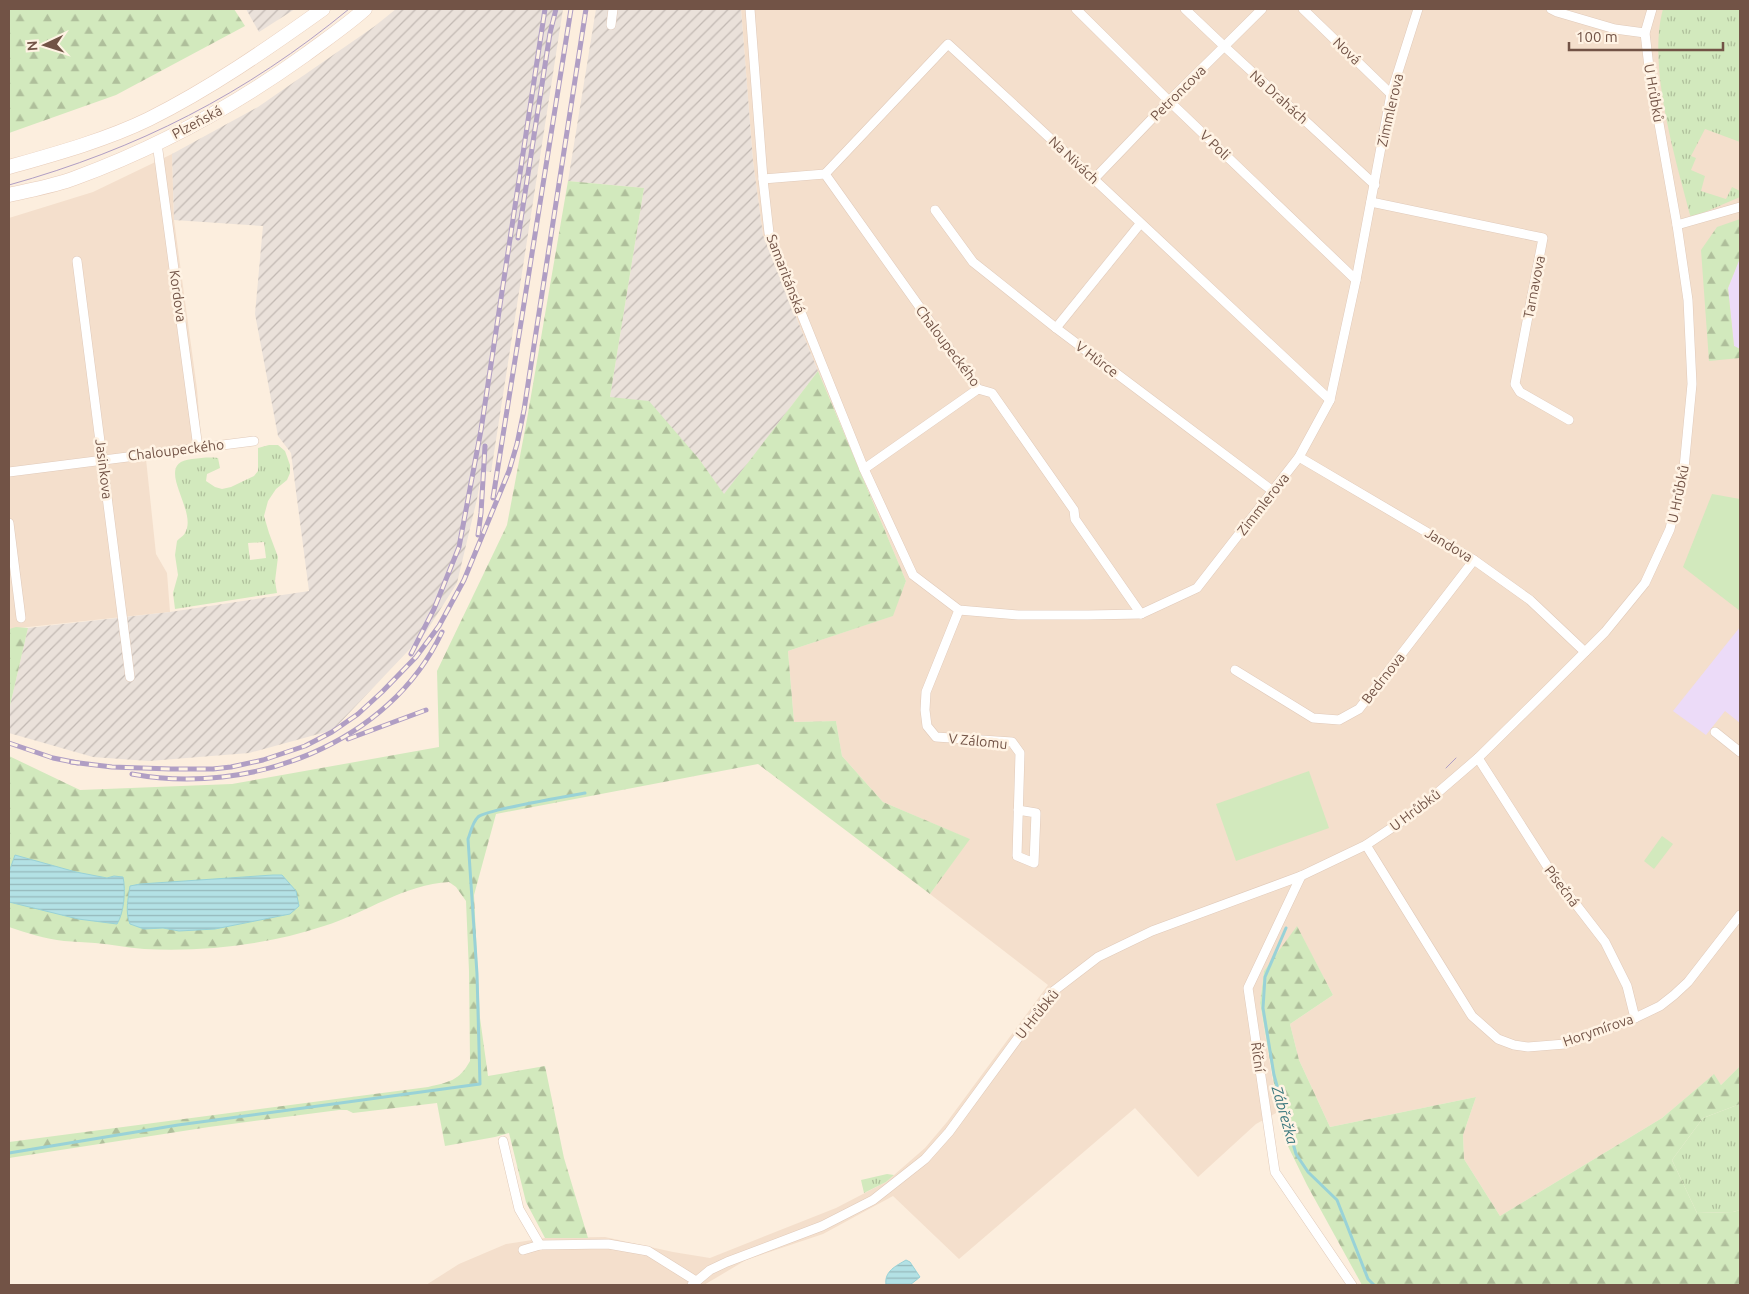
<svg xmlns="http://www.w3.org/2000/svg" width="1749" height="1294" font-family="Ubuntu,sans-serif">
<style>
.residential{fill:#f4dfcc}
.industrial{fill:url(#industrial-furrows)}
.education{fill:#ecdbf8}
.grass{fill:url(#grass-tufts);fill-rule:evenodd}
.forest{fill:url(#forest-firs)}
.park{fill:#d2e9bd}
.water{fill:url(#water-rules);stroke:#99d2d7}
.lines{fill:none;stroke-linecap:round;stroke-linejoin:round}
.stream{stroke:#99d2d7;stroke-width:3}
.minor-casing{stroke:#e0caba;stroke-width:10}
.secondary-casing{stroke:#e7ccba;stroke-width:15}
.minor{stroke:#fff;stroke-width:9}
.secondary{stroke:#fff;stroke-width:14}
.tram{stroke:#b09ec4;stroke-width:1}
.rail-casing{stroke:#b09ec4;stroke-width:5}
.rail{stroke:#fff3e4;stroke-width:3;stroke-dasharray:9;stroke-linecap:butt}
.labels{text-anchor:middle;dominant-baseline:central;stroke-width:5;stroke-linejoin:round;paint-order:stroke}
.street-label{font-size:14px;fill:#725346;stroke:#fff3e4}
.water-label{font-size:15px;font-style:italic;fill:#3d797f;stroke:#fff3e4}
</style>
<defs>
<pattern id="industrial-furrows" width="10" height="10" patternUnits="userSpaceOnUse" patternTransform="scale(1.25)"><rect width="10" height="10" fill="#eae1da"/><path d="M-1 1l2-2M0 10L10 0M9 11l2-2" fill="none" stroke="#c2b9b3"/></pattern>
<pattern id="grass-tufts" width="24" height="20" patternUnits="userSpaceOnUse" patternTransform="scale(1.25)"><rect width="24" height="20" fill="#d2e9bd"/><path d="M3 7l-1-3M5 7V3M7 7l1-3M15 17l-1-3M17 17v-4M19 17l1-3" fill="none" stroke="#afbf9b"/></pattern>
<pattern id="forest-firs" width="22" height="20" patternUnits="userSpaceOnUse" patternTransform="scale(1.25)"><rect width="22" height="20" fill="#d2e9bd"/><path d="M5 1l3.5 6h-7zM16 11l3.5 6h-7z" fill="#afbf9b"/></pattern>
<pattern id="water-rules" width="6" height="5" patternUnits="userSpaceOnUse" patternTransform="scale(1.25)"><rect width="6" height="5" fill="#b3e1e5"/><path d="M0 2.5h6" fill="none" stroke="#96b9bb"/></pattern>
</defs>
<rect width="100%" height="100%" fill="#fceede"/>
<!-- residential -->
<g class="residential">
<polygon points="741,9 1740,9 1740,1066 1721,1085 1713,1075 1662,1118 1500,1216 1464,1159 1463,1135 1476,1097 1330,1127 1299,1060 1290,1024 1333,995 1297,927 1264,971 1260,1003 1278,1112 1256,1124 1198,1177 1135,1108 959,1259 893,1196 823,1234 746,1260 704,1285 426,1285 459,1264 506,1244 545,1238 605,1237 673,1252 710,1258 836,1208 886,1182 925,1148 947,1122 1048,985 930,894 969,839 883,802 842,756 836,721 794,722 788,651 892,616 906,581 818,371 763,235 753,161"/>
<polygon points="172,154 174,220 197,389 202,452 146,459 156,554 167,573 170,612 9,629 9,218 93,192"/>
</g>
<!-- industrial -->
<g class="industrial">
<polygon points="246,9 295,9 259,32"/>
<polygon points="396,9 563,9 491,472 482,471 477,499 457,583 426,632 333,730 249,753 149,761 93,757 9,733 9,710 28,628 170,612 309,591 291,453 278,436 255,314 263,226 174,220 172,154 258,107 375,26"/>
<polygon points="596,9 741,9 753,161 763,235 818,371 724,495 699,459 610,397 644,188 568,181"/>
</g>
<!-- education -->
<g class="education">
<polygon points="1740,258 1740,349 1734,346 1728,288"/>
<polygon points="1740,627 1740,723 1725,711 1706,735 1673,711"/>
</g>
<!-- grass -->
<g class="grass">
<path d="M1663 9H1740V142L1705 129 1691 156 1696 158 1691 170 1705 176 1701 191 1726 199 1732 187 1740 191V197L1691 218C1676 160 1647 66 1663 9Z"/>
<path d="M269 445H278L285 451 290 465V473L287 480 276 489 268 501 264 516 269 533 278 557 275 581 277 593 175 609 173 593 178 575 175 555 177 541C179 538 184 536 185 533 199 510 151 463 192 459 201 458 209 457 218 458L220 468 207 474 206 481 215 487 222 489 231 487 254 476 258 471V448ZM264 542 266 558 250 560 248 543Z"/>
<polygon points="1740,1104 1740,1210 1733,1212 1697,1213 1672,1160 1703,1118"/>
<polygon points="887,1174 894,1175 886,1182 864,1193 861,1180"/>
</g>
<!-- forest -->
<g class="forest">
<polygon points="9,9 234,9 245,26 116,95 9,133"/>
<path d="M568 181 644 188 610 397 649 401 699 459 724 494 818 371 906 581 893 616 788 651 794 722 836 721 842 756 883 802 970 839 930 894 758 764 496 814 474 895 480 1018 488 1076 545 1066 564 1158 588 1238H545L526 1202 509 1133 495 1137 445 1146 437 1103 353 1113 347 1110H339L209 1127 9 1158V1142L428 1087C449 1082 459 1081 470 1061L469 971 466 901 456 887 449 882C405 884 366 913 324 926 267 945 205 952 144 949 127 948 111 944 95 943 85 942 74 942 64 941 45 939 27 933 9 927V756L80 790 232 784 439 747 437 671 507 525 527 419Z"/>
<polygon points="1740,219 1740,258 1728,288 1734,346 1740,349 1740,358 1709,361 1701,250 1717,227"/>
<polygon points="16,627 28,628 9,710 9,629"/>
<polygon points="1297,926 1333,995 1290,1024 1299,1060 1330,1127 1476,1097 1463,1135 1464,1159 1500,1216 1662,1118 1714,1074 1721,1085 1740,1066 1740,1104 1703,1118 1672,1160 1697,1213 1733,1212 1740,1210 1740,1285 1362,1285 1307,1185 1283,1136 1260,1003 1264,971"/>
</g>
<!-- park -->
<g class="park">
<polygon points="1712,494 1740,499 1740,611 1683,567"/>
<polygon points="1309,771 1329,828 1236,861 1216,804"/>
<polygon points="1662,836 1673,844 1654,869 1644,861"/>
</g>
<!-- water -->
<g class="water">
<path d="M15 855 76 872 107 878 114 876 123 877C126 890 124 913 117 924L78 919 9 902V872Z"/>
<path d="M273 875H282L296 891 299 906 290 914 215 929 179 931 163 928 144 929 130 924C125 912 128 899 130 886L140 884Z"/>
<path d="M906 1260 910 1262 920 1277 910 1285H886C884 1271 896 1266 906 1260Z"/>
</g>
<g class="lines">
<!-- stream -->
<g class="stream">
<polyline points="1286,928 1265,977 1263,1008 1274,1075 1296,1154 1308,1172 1337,1200 1368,1279 1374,1285"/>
<path d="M9 1153 178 1125 480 1084 477 974 468 839C471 832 472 823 478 817 486 810 568 796 585 793"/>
</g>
<defs>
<g id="minor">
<polyline points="750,9 763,179 769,233 864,469 913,575 959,610 1018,615 1088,615 1141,614 1197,588 1299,457 1330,400 1356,280 1391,94 1418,9"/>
<polyline points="1076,9 1169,101 1356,280"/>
<polyline points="1185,9 1225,47 1375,185"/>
<polyline points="1303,9 1391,94"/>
<polyline points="1551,9 1557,12 1615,29 1645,33"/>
<polyline points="611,25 613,9"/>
<polyline points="157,143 198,448"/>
<path d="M825 174 948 44C1076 161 1202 281 1330 400"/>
<polyline points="1095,178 1169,101 1262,9"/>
<polyline points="763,179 825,174 978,389 992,393 1074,510 1075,519 1141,614"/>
<polyline points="1371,202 1543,238 1515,384 1520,392 1569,420"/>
<polyline points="935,210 973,262 1056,328 1274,492"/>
<polyline points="1677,225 1740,207"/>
<polyline points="77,261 130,677"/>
<polyline points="1056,328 1140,224"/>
<polyline points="1299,457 1474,560 1530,600 1585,652"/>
<polyline points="864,469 978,389"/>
<polyline points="9,472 254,441"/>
<polyline points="9,523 21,618"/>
<polyline points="959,610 926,692 925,710 927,726 936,737 1012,742 1020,753 1017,856 1034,863 1036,813 1018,810"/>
<polyline points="1235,670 1313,718 1339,720 1359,709 1474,560"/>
<polyline points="1715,732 1740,752"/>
<polyline points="1478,758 1551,872 1605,942 1627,986 1635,1018"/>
<polyline points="1366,845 1472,1016 1498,1039 1514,1045 1528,1047 1565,1044 1635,1018 1660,1006 1674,995 1688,982 1740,915"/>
<polyline points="1301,876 1248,988 1275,1172 1352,1285"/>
<polyline points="503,1141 519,1209 540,1245"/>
<polyline points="523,1250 540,1245 608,1244 648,1251 696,1281"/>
<polyline points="692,1285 710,1270 727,1262 822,1226 873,1200 925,1159 949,1132 1051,993 1098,957 1152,931 1301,876 1366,845 1414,813 1478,758 1549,688 1605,632 1645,583 1670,529 1684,468 1692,384 1688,300 1677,225 1649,67 1645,33 1652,9"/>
</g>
<g id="secondary">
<path d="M9 167C55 154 106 140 149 119 211 88 267 49 323 9"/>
<path d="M9 195C30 190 54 186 75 178 157 148 234 106 305 55 325 40 346 26 365 9"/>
</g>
</defs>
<!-- minor casing -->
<use href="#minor" class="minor-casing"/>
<!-- secondary casing -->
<use href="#secondary" class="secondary-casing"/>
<!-- minor -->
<use href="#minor" class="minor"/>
<!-- secondary -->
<use href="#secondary" class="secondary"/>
<!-- tram -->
<g class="tram">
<path d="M9 185C138 149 246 94 349 9"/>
<polyline points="1446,768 1456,758"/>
</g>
<defs>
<g id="rail">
<polyline points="518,238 550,33 556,9"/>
<polyline points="493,498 571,9"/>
<polyline points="478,535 481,513 485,446"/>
<polyline points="411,654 434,609 459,547 481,430 545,9"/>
<polyline points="348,739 426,710"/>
<polyline points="9,743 53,758 78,763"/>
<polyline points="71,762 112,767 171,769 213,769 231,767 263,760 305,746 332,732 358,714 382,692 416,657 439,626 464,580 509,471 517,444 524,410 586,9"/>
<path d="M132 774C249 796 389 745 442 632"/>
</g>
</defs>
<!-- rail casing -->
<use href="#rail" class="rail-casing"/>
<!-- rail -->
<use href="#rail" class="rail"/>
</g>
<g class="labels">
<!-- street labels -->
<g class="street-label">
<text transform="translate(1347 51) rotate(44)">Nová</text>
<text transform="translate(1178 93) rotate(-45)">Petroncova</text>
<text transform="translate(1654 93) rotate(80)">U Hrůbků</text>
<text transform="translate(1279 97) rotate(42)">Na Drahách</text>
<text transform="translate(1390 110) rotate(-77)">Zimmlerova</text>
<text transform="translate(197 122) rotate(-28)">Plzeňská</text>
<text transform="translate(1215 145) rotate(44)">V Poli</text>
<text transform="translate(1074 160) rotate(43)">Na Nivách</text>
<text transform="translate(786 274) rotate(69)">Samaritánská</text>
<text transform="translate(1534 287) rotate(-79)">Tarnavova</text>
<text transform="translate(178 296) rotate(82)">Kordova</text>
<text transform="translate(948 346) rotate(53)">Chaloupeckého</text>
<text transform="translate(1097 359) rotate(37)">V Hůrce</text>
<text transform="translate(176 450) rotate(-7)">Chaloupeckého</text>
<text transform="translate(104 469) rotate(83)">Jasinkova</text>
<text transform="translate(1678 494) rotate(-78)">U Hrůbků</text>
<text transform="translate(1263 504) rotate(-52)">Zimmlerova</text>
<text transform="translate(1449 545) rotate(31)">Jandova</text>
<text transform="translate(1383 678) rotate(-52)">Bedrnova</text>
<text transform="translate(978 741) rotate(6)">V Zálomu</text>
<text transform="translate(1415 810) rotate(-37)">U Hrůbků</text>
<text transform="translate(1562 886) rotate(53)">Písečná</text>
<text transform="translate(1037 1014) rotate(-51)">U Hrůbků</text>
<text transform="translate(1598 1030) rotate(-19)">Horymírova</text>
<text transform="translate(1258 1057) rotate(82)">Říční</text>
</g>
<!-- water labels -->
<g class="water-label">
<text transform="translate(1285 1115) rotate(74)">Zábřežka</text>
</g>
</g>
<!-- border -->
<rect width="1749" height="1294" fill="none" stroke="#725346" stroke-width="20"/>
<!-- north arrow -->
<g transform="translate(45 45) rotate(266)" stroke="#fff3e4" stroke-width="4" paint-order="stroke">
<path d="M0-4L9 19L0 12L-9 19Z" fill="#725346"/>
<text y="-8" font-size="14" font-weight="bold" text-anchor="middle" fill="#725346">N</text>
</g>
<!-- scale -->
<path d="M1569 42v8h154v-8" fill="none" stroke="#725346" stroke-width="2.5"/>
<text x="1576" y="42" font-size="15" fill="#725346" stroke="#fff3e4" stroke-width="4" paint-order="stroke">100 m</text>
</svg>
